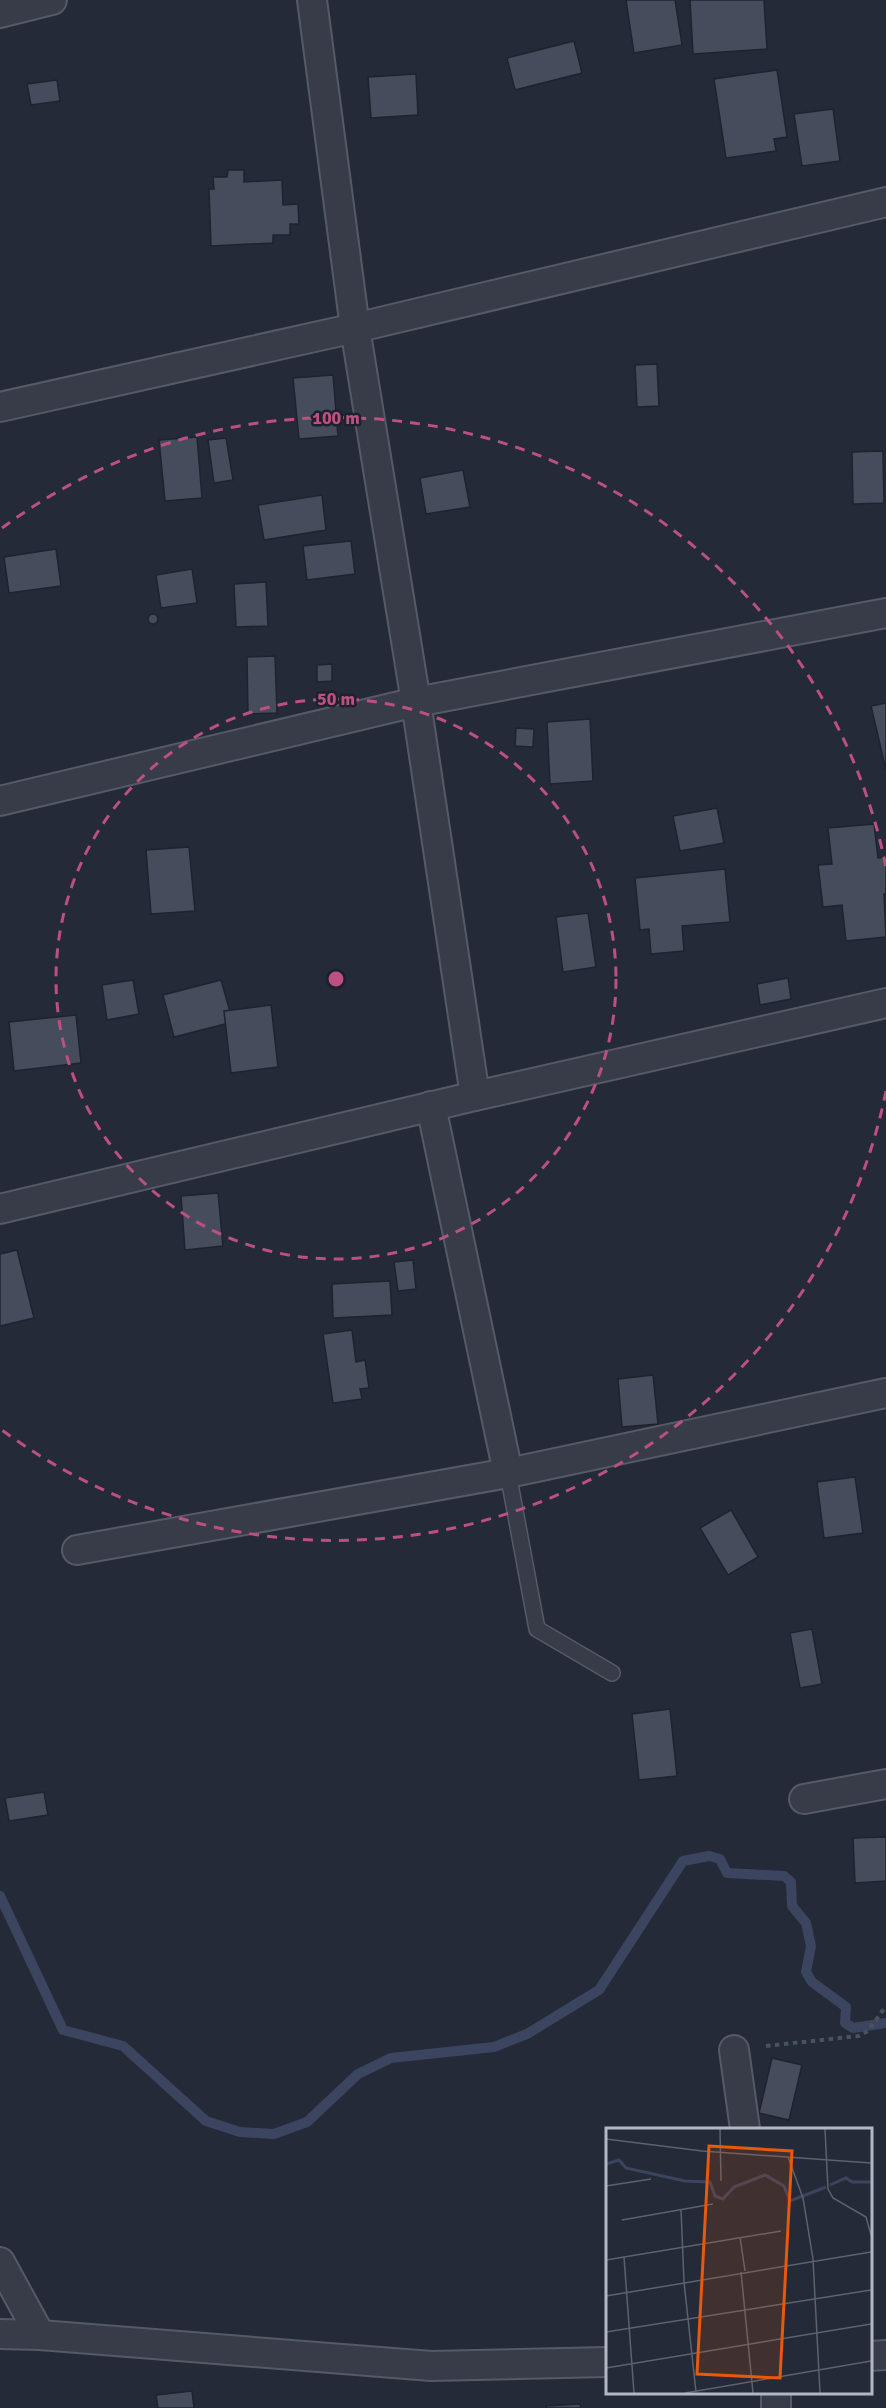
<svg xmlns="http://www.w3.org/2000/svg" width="886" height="2408" font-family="Signika,sans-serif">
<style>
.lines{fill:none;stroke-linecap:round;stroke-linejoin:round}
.stream{stroke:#3b455f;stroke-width:10}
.building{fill:#454c5c;stroke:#1f232f;stroke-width:1.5}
.service-casing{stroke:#555a66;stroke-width:18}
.minor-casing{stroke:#555a66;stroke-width:32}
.path{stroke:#47555a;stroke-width:4;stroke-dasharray:4.5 4.5;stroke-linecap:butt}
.service{stroke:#373c48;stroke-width:15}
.minor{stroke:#373c48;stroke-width:28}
.ring{fill:none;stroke:#bc5080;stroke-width:3;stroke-dasharray:10 8}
.inset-river{fill:none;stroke:#3b455f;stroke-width:3}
.inset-road{fill:none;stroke:#5d626f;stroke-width:1.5}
.view{fill:#e8590c;fill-opacity:0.15;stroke:#e8590c;stroke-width:3}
.inset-edge{fill:none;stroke:#b2b7c4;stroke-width:3}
.centre{fill:#bc5080;stroke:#1d212d;stroke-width:3}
.ring-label{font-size:18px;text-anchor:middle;font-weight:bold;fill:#bc5080;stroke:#1d212d;stroke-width:5;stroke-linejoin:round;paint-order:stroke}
</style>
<rect width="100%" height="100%" fill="#242a37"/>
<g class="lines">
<!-- stream -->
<polyline class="stream" points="0,1896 63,2030 123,2046 206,2121 240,2132 274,2134 307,2122 358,2074 391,2058 494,2047 527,2034 599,1990 683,1861 709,1856 720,1859 727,1873 784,1876 791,1882 792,1906 806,1923 811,1946 806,1972 812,1982 846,2007 845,2023 853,2028 886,2023"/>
</g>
<!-- building -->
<g class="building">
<polygon points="626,0 675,0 682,45 634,53"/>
<polygon points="690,0 764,0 767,49 693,54"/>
<polygon points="574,41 582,73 515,90 507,58"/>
<polygon points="777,70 787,137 774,139 776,151 726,158 714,79"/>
<polygon points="416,74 418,115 371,118 368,77"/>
<polygon points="57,80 60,101 31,105 27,84"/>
<polygon points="833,109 840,161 802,166 794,114"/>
<polygon points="228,170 244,170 244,182 282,180 283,205 298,204 299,224 290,224 290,235 273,235 273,243 211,246 209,189 214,189 213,177 227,177"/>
<polygon points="657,364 659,406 637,407 635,365"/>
<polygon points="333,375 338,436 299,439 293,378"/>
<polygon points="197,437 202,498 165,501 159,440"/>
<polygon points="226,438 233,480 214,483 208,440"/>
<polygon points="883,451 884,503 853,504 852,452"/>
<polygon points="463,470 470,507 426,514 420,478"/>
<polygon points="322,495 326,530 264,540 258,505"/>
<polygon points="351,541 355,574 307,580 303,546"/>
<polygon points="56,549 61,586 9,593 4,557"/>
<polygon points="192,569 197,603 161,608 156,575"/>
<polygon points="266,582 268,626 236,627 234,584"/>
<circle cx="153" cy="619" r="5"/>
<polygon points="275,656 277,713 248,714 247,657"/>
<polygon points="332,664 332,681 317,682 317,665"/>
<polygon points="886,703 886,770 871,706"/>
<polygon points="590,719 593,781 550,784 547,722"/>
<polygon points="516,728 534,729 533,747 515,746"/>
<polygon points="717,808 724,843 680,851 673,816"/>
<polygon points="874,824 878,858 886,857 886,894 884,894 886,937 846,941 842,905 823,907 818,865 832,864 828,828"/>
<polygon points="189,847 195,911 151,914 146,850"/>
<polygon points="725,869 730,922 682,926 684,951 651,954 649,929 640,930 635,878"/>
<polygon points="588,913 596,967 563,972 556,917"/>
<polygon points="788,978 791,999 760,1005 757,984"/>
<polygon points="133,980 139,1014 107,1020 102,985"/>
<polygon points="221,980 233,1022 174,1037 163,995"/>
<polygon points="271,1005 278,1067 231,1073 224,1011"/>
<polygon points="76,1015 81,1063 14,1071 9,1022"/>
<polygon points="218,1193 223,1246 185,1250 181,1196"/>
<polygon points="17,1250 34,1318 0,1326 0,1254"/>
<polygon points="413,1260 416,1289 398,1291 394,1262"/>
<polygon points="390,1281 392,1315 333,1318 332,1284"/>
<polygon points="352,1330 356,1362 365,1360 369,1388 360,1389 362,1399 333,1403 323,1334"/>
<polygon points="653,1375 658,1424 622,1427 618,1379"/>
<polygon points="855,1477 863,1533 824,1538 817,1482"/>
<polygon points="731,1510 758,1557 728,1575 700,1528"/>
<polygon points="812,1629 822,1684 800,1688 790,1633"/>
<polygon points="670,1709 677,1776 639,1780 632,1714"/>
<polygon points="44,1792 48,1815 9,1821 5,1798"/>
<polygon points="886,1837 886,1881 855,1883 853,1838"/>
<polygon points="772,2058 802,2065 789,2120 759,2113"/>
<polygon points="192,2391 194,2408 158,2408 156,2395"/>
<polygon points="580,2404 581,2408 546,2408 546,2406"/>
</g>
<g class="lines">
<defs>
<polyline id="service" points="508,1473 537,1629 612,1673"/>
<g id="minor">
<polyline points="312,0 355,328 416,702 475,1096"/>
<polyline points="0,13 52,0"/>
<polyline points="0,407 355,328 886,202"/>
<polyline points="0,801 416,702 886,613"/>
<polyline points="431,1106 508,1473"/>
<polyline points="0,1209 475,1096 886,1003"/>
<polyline points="77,1550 508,1473 886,1393"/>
<polyline points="804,1799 886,1784"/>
<polyline points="734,2050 745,2129"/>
<polyline points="0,2262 40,2335"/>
<polyline points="0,2334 40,2335 431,2366 607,2362"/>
<polyline points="870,2356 886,2355"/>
<polyline points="776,2392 776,2408"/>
</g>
</defs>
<!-- service casing -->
<use href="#service" class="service-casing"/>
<!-- minor casing -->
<use href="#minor" class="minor-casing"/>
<!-- path -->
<polyline class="path" points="766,2046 859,2036 868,2031 886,2006"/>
<!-- service -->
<use href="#service" class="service"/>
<!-- minor -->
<use href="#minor" class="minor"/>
</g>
<!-- distance rings -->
<g class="ring">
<circle cx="336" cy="979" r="280"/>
<path d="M886 1091A561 561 0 0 1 2 1430M2 528A561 561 0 0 1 886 867"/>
</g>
<!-- overview -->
<g transform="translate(606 2128)">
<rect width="266" height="266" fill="#242a37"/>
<path class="inset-river" d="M0 36 13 32 20 40 79 53 104 54 109 68 117 71 128 59 159 47 178 58 184 73 220 59M224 57 240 50 246 54H265"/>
<path class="inset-road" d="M114 1 115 53M219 1 222 61 227 70 260 89 265 107M0 11 96 23 265 35M182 29 197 70 207 131 214 265M0 58 45 51M75 81 78 154 90 264M16 92 107 76M134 109 139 143M18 129 28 265M0 132 175 103M135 144 147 265M0 168 265 124M0 204 265 162M0 240 265 196M79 265 265 233"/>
<path class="view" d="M103 18 186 23 174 250 91 246Z"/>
<rect width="266" height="266" class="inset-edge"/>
</g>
<circle cx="336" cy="979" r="9" class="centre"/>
<g class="ring-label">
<text x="336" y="424">100 m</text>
<text x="336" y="705">50 m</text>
</g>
</svg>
